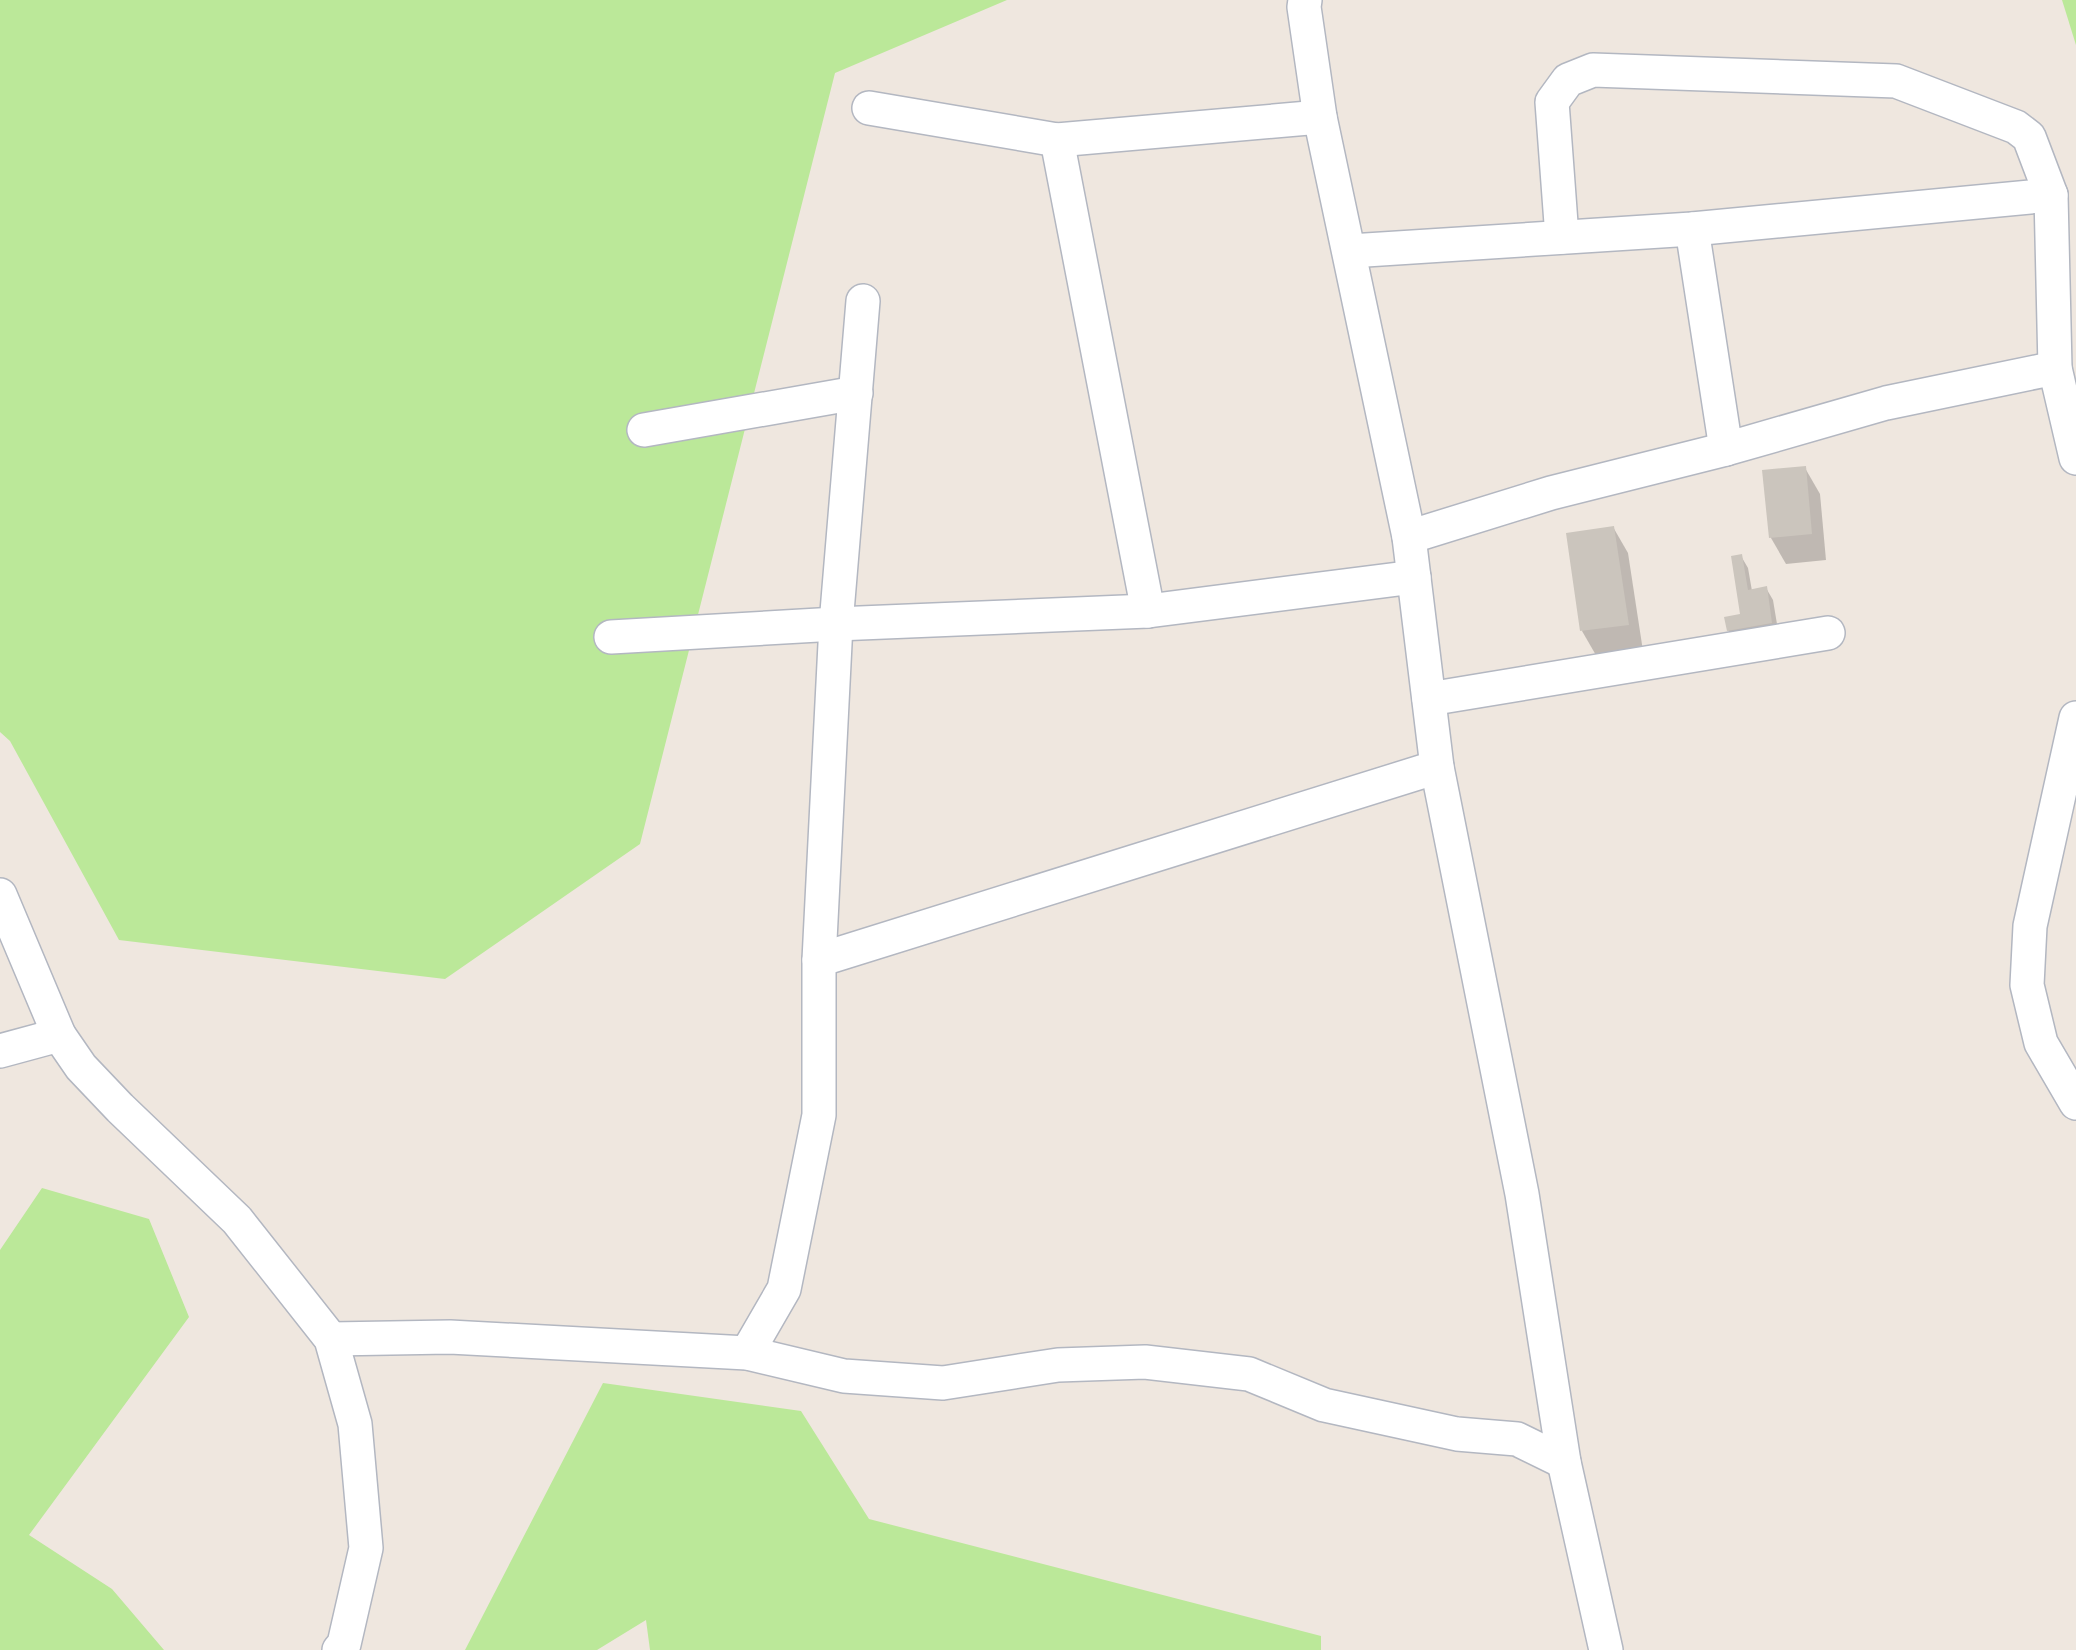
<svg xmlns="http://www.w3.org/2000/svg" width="2076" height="1650" font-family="'PT Sans',sans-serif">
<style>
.green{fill:#bbe899}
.shadow{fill:#0003}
.building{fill:#cbc5bd}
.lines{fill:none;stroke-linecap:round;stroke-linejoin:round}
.minor-casing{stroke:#b3b7c1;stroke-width:36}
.minor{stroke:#fff;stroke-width:33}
</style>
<rect width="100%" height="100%" fill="#efe7df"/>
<!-- green -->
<g class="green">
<polygon points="0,0 1007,0 835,73 640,844 445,979 119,940 10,741 0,732"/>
<polygon points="2062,0 2076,0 2076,45"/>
<polygon points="42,1188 149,1219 189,1317 29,1535 112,1589 164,1650 0,1650 0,1250"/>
<polygon points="603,1383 801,1411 869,1519 1321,1636 1321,1650 650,1650 646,1620 597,1650 465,1650"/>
</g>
<!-- shadow -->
<g class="shadow">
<polygon points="1805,468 1820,494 1826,560 1786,564 1771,538 1764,472"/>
<polygon points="1613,527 1628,553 1643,651 1597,657 1582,631"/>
<polygon points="1741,556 1748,568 1752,591 1766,588 1773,600 1779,636 1736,643 1728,630 1742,615"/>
</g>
<!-- building -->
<g class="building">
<polygon points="1806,466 1812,534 1769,538 1762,470"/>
<polygon points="1614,526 1629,625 1580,631 1566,533"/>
<polygon points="1742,554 1748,590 1767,586 1772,623 1727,631 1724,617 1740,614 1731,556"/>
</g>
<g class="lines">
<defs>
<g id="minor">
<polyline points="1305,0 1304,7 1320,117 1409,537 1437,767 1522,1194 1564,1462 1606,1650"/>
<polyline points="869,108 1057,140 1320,117"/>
<polyline points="1057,140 1148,611"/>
<polyline points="1692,229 1726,449"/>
<polyline points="1562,237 1552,102 1568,80 1593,70 1896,81 2016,127 2029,137 2051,195 2055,368 2076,458"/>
<polyline points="1350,251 1692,229 2051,195"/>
<polyline points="644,430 856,393"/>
<polyline points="1409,537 1551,493 1726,449 1886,403 2055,368"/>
<polyline points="611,637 836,624 1148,611 1414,577"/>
<polyline points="1429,699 1828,633"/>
<polyline points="2076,718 2030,926 2027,985 2041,1043 2076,1103"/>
<polyline points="0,895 59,1035 81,1067 120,1108 237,1220 331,1339 355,1424 366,1548 344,1644 339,1650"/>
<polyline points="819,960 1437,767"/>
<polyline points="0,1051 59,1035"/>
<polyline points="331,1339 450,1337 747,1353 844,1376 943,1383 1058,1365 1145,1362 1249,1374 1324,1405 1457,1434 1517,1439 1564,1462"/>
<polyline points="747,1353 784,1289 819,1115 819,960 836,624 863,301"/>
</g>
</defs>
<!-- minor casing -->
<use href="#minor" class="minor-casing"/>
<!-- minor -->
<use href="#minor" class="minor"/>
</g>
</svg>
